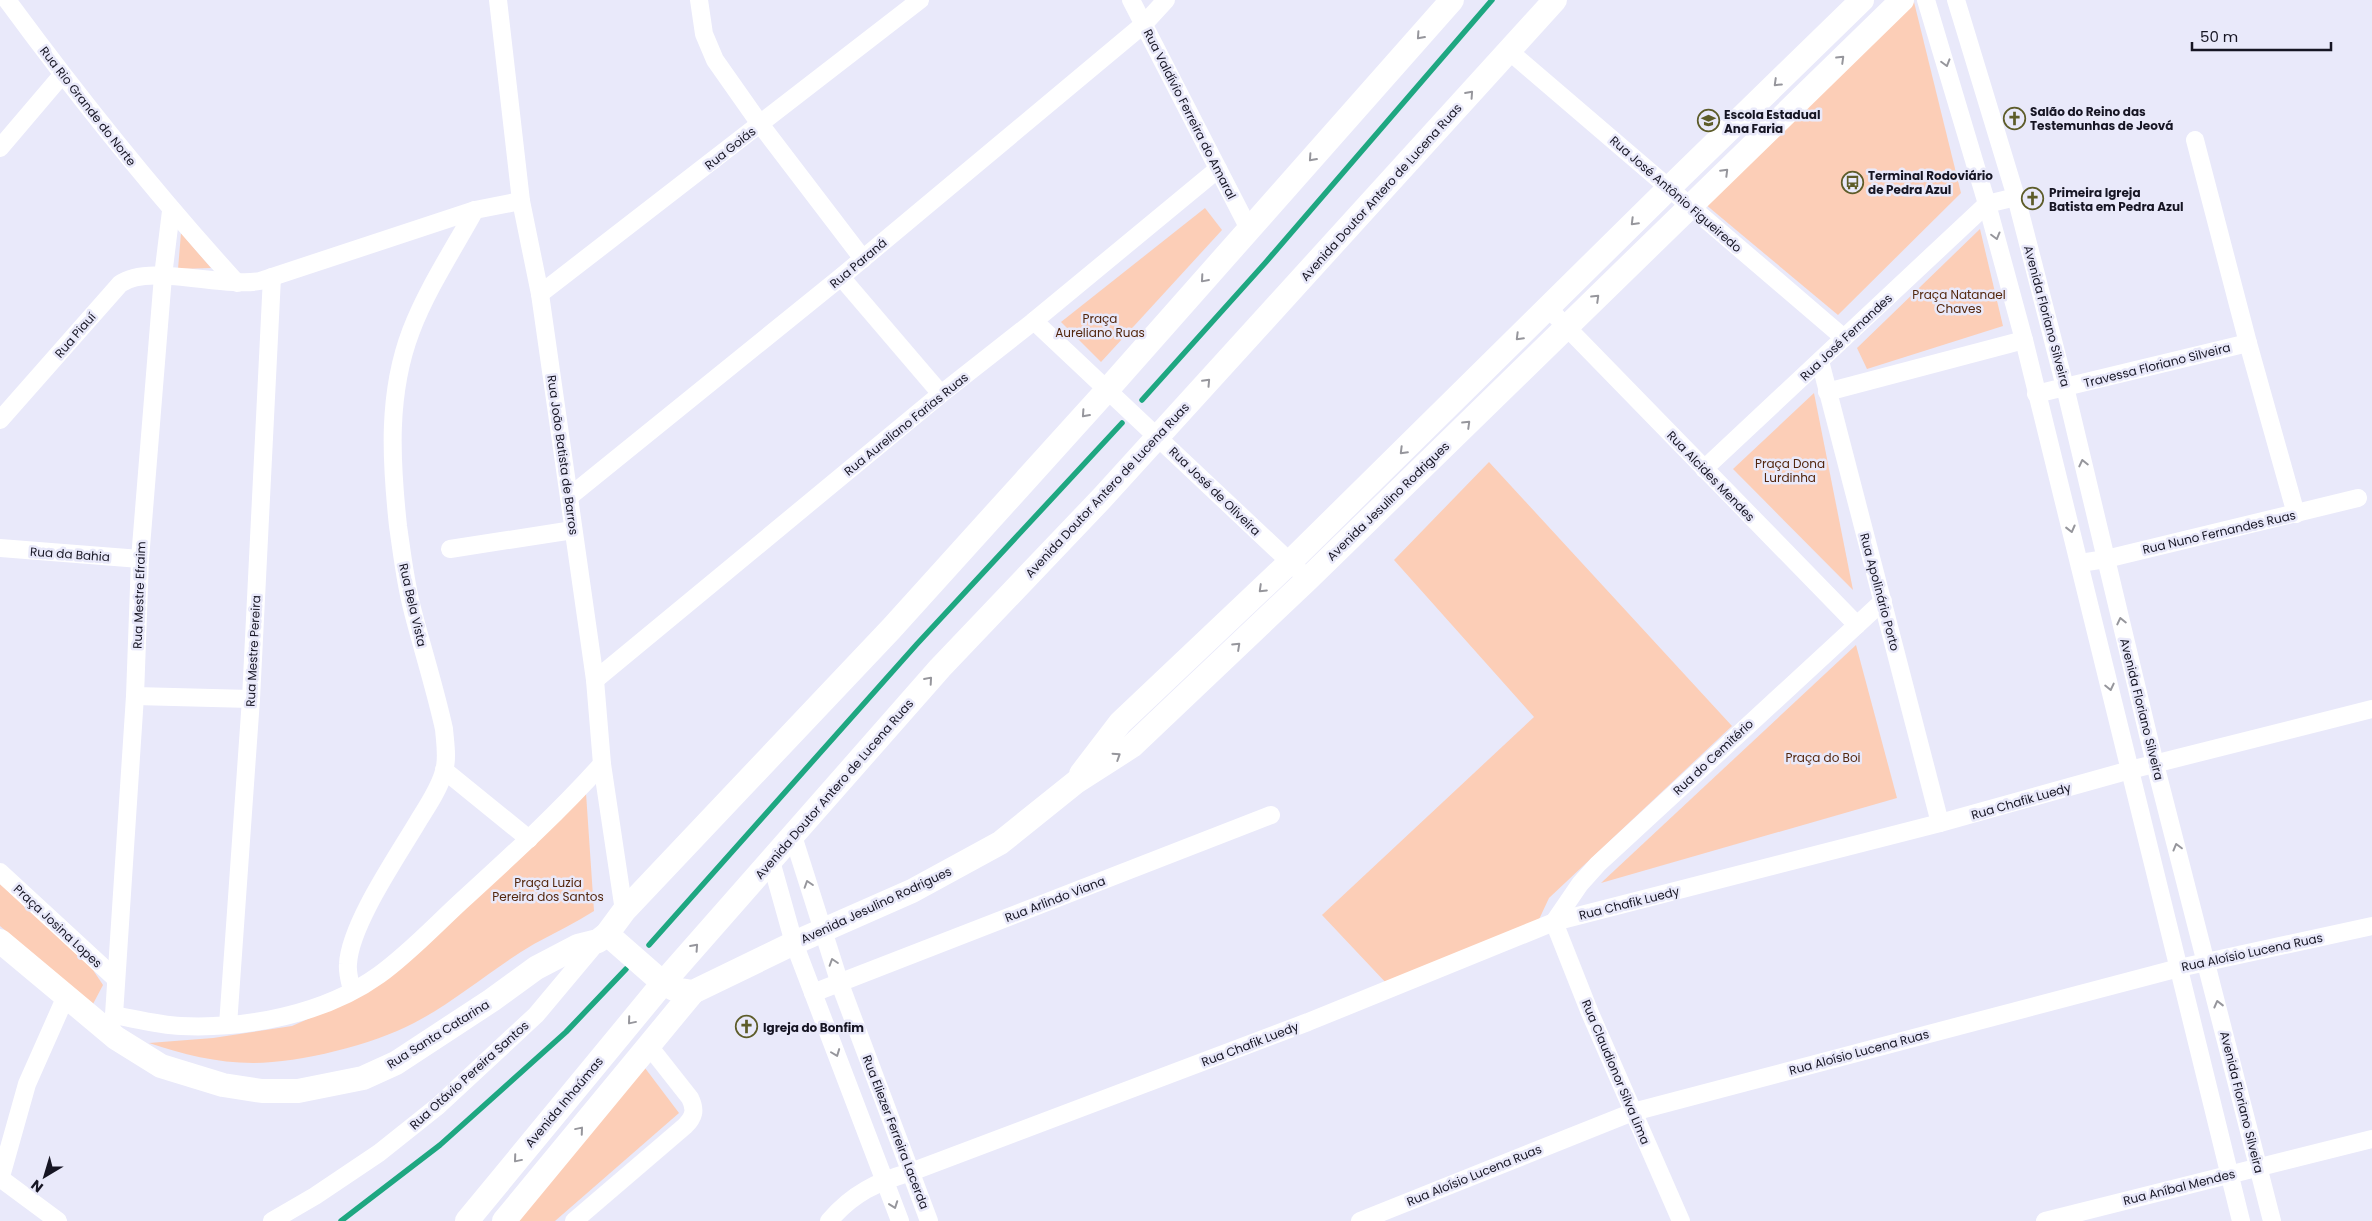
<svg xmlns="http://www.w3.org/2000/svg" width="2372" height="1221" font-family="Poppins,sans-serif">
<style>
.green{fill:#fcceb7}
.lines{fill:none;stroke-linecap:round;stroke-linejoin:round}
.stream{stroke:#1ea781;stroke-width:5.5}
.street{stroke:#fff;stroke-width:18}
.secondary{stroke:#fff;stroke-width:24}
.oneway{stroke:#96969c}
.labels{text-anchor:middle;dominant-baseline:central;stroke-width:5;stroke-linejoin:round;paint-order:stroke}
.street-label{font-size:12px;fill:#161523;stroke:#e9e9fa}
.poi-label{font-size:12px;font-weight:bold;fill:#161523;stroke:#e9e9fa;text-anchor:start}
.park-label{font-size:12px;fill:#52260d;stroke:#e9e9fa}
</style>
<rect width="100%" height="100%" fill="#e9e9fa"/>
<!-- green -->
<g class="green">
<polygon points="1914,2 1961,193 1838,315 1705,204"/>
<polygon points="1205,208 1222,230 1101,362 1061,322"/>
<polygon points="1980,229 2003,326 1867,369 1857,348"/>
<polygon points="181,233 211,268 178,269"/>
<polygon points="1814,393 1853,590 1733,469"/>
<polygon points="1489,462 1732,726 1549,898 1535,928 1388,985 1322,915 1534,717 1394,560"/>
<polygon points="1856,645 1897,798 1601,883"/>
<path d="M586 793 594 911C575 923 554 933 534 944 493 968 456 1001 414 1023 372 1045 299 1063 253 1063 217 1063 182 1054 149 1043L213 1038 292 1026 342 1004Z"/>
<polygon points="0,884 89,964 103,985 93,1004 0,926"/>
<polygon points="645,1068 679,1113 555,1221 517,1221"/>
</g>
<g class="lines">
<!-- stream -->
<g class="stream">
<polyline points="1142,400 1266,262 1492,0"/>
<polyline points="649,945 917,644 1122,423"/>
<polyline points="341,1221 440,1145 566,1032 626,969"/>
</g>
<!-- street -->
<g class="street">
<path d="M7 0C79 98 155 193 237 283"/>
<polyline points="498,0 521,201 540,294 595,680 602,764 624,911"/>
<polyline points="699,0 704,34 715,60 760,124 863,259"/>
<polyline points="1131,0 1249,229"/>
<polyline points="1926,0 1987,204 2024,340 2241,1221"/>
<polyline points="1956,0 2016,197 2065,387 2155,764 2272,1221"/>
<polyline points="1509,51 1844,338"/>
<polyline points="2195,140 2248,343 2296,514"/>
<polyline points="0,148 62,75"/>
<polyline points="841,277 941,394"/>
<polyline points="540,294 920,0"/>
<polyline points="1548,308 1857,625"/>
<polyline points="1034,321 1308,579"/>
<polyline points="1820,361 1940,823"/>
<polyline points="1827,392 2024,340"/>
<polyline points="2036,394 2248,343"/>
<path d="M0 420 120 284C148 263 223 288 260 281L475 210 521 201"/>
<polyline points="1704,469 1987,204 2016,197"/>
<polyline points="569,497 841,277 1144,24 1166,0"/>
<polyline points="0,548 140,559"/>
<polyline points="450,549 573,530"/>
<polyline points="2080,563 2106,559 2358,498"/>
<polyline points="595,680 941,394 1034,321 1218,169"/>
<polyline points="135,696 251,699"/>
<polyline points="444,770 529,839"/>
<polyline points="793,836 840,984 929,1221"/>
<polyline points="771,861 794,943 900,1221"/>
<polyline points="0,872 116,979"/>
<polyline points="1554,922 1580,884 1598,864 1883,601"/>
<polyline points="1554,922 1590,1013 1681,1221"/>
<path d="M352 990C350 982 347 973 348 964 350 924 399 854 420 818 429 804 440 787 444 771 448 758 445 742 444 729 435 688 422 648 412 608 405 581 402 553 398 526 391 460 387 394 411 331 427 289 453 250 475 210"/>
<polyline points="813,993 1271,815"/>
<path d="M114 1015C136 1019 159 1025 181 1026 247 1029 325 1014 379 975 411 952 438 922 467 896 513 854 560 811 602 764"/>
<polyline points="228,1025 251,699 272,277"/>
<polyline points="109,1033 114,1015 135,696 140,559 163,276 171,211"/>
<polyline points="0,1178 58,1221"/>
<polyline points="0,1180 27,1084 66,996"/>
<polyline points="272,1221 315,1196 379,1153 438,1106 536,1015 598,941"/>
<path d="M574 1221 685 1126C694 1117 696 1110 690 1098L649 1046"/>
<path d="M829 1221C853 1193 877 1182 911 1172L1308 1022 1554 922 1940 823 2130 770 2372 709"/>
<polyline points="1360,1221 1633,1112 2179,968 2372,926"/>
<polyline points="2045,1221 2372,1139"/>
</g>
<!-- secondary -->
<g class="secondary">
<polyline points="1081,774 1120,723 1290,562 1669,188 1862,0"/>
<polyline points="607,934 663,983 674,989 693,992 794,943 912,891 1000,843 1076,782 1132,746 1308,579 1902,0"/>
<polyline points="0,941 116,1038 161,1066 223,1085 262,1091 298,1091 363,1078 396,1063 492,1000 536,968 578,946 598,941 607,934 624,911 891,629 1108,389 1452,0"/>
<polyline points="467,1221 663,983 940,668 1102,498 1555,0"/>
<polyline points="504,1221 693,992"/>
</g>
</g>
<!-- one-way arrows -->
<defs><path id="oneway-chevron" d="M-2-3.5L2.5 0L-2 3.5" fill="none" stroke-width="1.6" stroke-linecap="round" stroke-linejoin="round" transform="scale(1.25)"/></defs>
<g class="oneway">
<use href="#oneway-chevron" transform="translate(1420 36) rotate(132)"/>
<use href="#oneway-chevron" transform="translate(1841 59) rotate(-44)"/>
<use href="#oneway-chevron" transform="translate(1946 63) rotate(74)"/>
<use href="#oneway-chevron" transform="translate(1777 83) rotate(136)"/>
<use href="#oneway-chevron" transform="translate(1470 94) rotate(-48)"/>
<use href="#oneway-chevron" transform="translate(1312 158) rotate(132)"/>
<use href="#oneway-chevron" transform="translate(1725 172) rotate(-45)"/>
<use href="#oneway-chevron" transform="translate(1634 222) rotate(135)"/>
<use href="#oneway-chevron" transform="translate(1996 236) rotate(75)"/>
<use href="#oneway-chevron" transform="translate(1204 279) rotate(131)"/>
<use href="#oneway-chevron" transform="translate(1596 298) rotate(-44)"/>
<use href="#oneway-chevron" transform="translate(1519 337) rotate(135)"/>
<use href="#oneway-chevron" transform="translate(1207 382) rotate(-47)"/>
<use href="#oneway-chevron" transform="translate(1085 414) rotate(132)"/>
<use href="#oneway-chevron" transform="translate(1467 424) rotate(-44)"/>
<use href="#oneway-chevron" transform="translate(1403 451) rotate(135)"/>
<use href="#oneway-chevron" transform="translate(2083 463) rotate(-103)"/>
<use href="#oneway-chevron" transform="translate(2071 529) rotate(76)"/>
<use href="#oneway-chevron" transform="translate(1262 589) rotate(136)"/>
<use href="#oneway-chevron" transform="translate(2121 621) rotate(-103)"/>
<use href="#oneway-chevron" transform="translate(1237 646) rotate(-43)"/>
<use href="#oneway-chevron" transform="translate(929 680) rotate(-49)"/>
<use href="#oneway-chevron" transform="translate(2110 687) rotate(77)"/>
<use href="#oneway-chevron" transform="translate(1117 756) rotate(-33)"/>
<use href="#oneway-chevron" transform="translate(2177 847) rotate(-105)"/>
<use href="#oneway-chevron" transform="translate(808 884) rotate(-108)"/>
<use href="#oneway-chevron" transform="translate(695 947) rotate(-48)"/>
<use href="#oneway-chevron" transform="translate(833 962) rotate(-108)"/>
<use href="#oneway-chevron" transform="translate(2218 1004) rotate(-104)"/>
<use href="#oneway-chevron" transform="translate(631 1021) rotate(130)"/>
<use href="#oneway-chevron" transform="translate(836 1053) rotate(69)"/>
<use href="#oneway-chevron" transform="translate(580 1130) rotate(-50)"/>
<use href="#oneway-chevron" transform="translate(517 1159) rotate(130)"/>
<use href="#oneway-chevron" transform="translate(894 1205) rotate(70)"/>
</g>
<!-- icons -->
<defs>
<symbol id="church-ring" viewBox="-11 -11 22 22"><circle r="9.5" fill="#e9e9fa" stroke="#5d5c29" stroke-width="1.5"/><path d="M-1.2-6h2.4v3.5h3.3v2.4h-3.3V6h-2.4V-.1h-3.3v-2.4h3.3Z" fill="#5d5c29"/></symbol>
<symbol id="school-ring" viewBox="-11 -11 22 22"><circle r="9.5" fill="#e9e9fa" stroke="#5d5c29" stroke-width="1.5"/><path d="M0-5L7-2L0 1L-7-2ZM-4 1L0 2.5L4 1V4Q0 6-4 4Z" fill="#5d5c29"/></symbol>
<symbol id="bus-ring" viewBox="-11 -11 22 22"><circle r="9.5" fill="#e9e9fa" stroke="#5d5c29" stroke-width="1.5"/><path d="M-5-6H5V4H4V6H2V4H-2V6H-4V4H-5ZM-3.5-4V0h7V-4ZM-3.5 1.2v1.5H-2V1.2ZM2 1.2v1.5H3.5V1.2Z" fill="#5d5c29"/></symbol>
</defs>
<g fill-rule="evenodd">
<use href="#church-ring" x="2002" y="106" width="25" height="25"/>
<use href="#school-ring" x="1696" y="108" width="25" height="25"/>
<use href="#bus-ring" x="1840" y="170" width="25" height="25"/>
<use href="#church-ring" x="2020" y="186" width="25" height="25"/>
<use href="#church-ring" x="734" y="1014" width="25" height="25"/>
</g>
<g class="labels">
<!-- street labels -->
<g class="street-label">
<text transform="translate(88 106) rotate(52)">Rua Rio Grande do Norte</text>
<text transform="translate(1190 114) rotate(63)">Rua Valdívio Ferreira do Amaral</text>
<text transform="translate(730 148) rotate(-38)">Rua Goiás</text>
<text transform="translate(1381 192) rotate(-48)">Avenida Doutor Antero de Lucena Ruas</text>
<text transform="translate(1676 194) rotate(41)">Rua José Antônio Figueiredo</text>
<text transform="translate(858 263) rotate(-40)">Rua Paraná</text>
<text transform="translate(2047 316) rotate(75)">Avenida Floriano Silveira</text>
<text transform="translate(75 335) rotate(-49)">Rua Piauí</text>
<text transform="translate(1846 337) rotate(-43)">Rua José Fernandes</text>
<text transform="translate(2157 365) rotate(-14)">Travessa Floriano Silveira</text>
<text transform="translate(906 424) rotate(-39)">Rua Aureliano Farias Ruas</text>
<text transform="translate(563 455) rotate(82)">Rua João Batista de Barros</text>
<text transform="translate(1711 476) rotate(46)">Rua Alcides Mendes</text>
<text transform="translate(1107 490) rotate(-47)">Avenida Doutor Antero de Lucena Ruas</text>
<text transform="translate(1215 491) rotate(44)">Rua José de Oliveira</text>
<text transform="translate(1388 501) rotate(-44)">Avenida Jesulino Rodrigues</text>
<text transform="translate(2219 532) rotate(-13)">Rua Nuno Fernandes Ruas</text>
<text transform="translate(70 554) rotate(4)">Rua da Bahia</text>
<text transform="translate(1880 592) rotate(75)">Rua Apolinário Porto</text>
<text transform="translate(139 595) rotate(-88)">Rua Mestre Efraim</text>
<text transform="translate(413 605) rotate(77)">Rua Bela Vista</text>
<text transform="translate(253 651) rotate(-87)">Rua Mestre Pereira</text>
<text transform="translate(2142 709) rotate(76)">Avenida Floriano Silveira</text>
<text transform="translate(1713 757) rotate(-43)">Rua do Cemitério</text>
<text transform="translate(834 789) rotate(-49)">Avenida Doutor Antero de Lucena Ruas</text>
<text transform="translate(2021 801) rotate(-16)">Rua Chafik Luedy</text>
<text transform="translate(1055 899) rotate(-21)">Rua Arlindo Viana</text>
<text transform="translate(1629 903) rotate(-14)">Rua Chafik Luedy</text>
<text transform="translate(876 905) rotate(-25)">Avenida Jesulino Rodrigues</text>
<text transform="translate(58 926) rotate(43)">Praça Josina Lopes</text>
<text transform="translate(2252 952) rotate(-12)">Rua Aloísio Lucena Ruas</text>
<text transform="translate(438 1034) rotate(-32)">Rua Santa Catarina</text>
<text transform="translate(1250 1044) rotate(-21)">Rua Chafik Luedy</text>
<text transform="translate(1859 1052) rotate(-15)">Rua Aloísio Lucena Ruas</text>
<text transform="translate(1616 1072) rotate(67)">Rua Claudionor Silva Lima</text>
<text transform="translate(469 1075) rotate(-42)">Rua Otávio Pereira Santos</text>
<text transform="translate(564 1102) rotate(-50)">Avenida Inhaúmas</text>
<text transform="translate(2242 1102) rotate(76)">Avenida Floriano Silveira</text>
<text transform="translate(896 1132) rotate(69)">Rua Eliezer Ferreira Lacerda</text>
<text transform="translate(1474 1175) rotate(-22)">Rua Aloísio Lucena Ruas</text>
<text transform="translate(2179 1187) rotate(-14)">Rua Aníbal Mendes</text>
</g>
<!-- poi labels -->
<g class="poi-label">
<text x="2030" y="111">Salão do Reino das<tspan x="2030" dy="14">Testemunhas de Jeová</tspan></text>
<text x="1724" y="114">Escola Estadual<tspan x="1724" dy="14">Ana Faria</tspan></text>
<text x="1868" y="175">Terminal Rodoviário<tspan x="1868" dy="14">de Pedra Azul</tspan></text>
<text x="2049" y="192">Primeira Igreja<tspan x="2049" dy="14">Batista em Pedra Azul</tspan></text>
<text x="763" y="1027">Igreja do Bonfim</text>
</g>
<!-- park labels -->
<g class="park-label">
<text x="1959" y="294">Praça Natanael<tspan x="1959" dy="14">Chaves</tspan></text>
<text x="1100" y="318">Praça<tspan x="1100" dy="14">Aureliano Ruas</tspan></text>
<text x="1790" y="463">Praça Dona<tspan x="1790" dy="14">Lurdinha</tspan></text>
<text x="1823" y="757">Praça do Boi</text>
<text x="548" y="882">Praça Luzia<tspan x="548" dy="14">Pereira dos Santos</tspan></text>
</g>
</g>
<!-- north arrow -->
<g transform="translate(45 1176) rotate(218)" stroke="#e9e9fa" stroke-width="4" paint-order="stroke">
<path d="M0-4L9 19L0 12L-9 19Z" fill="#161523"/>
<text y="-8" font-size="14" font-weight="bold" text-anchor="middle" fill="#161523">N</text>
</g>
<!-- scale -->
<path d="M2192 42v8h139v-8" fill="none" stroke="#161523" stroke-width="2.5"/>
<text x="2200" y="42" font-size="15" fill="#161523" stroke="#e9e9fa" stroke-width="4" paint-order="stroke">50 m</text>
</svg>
